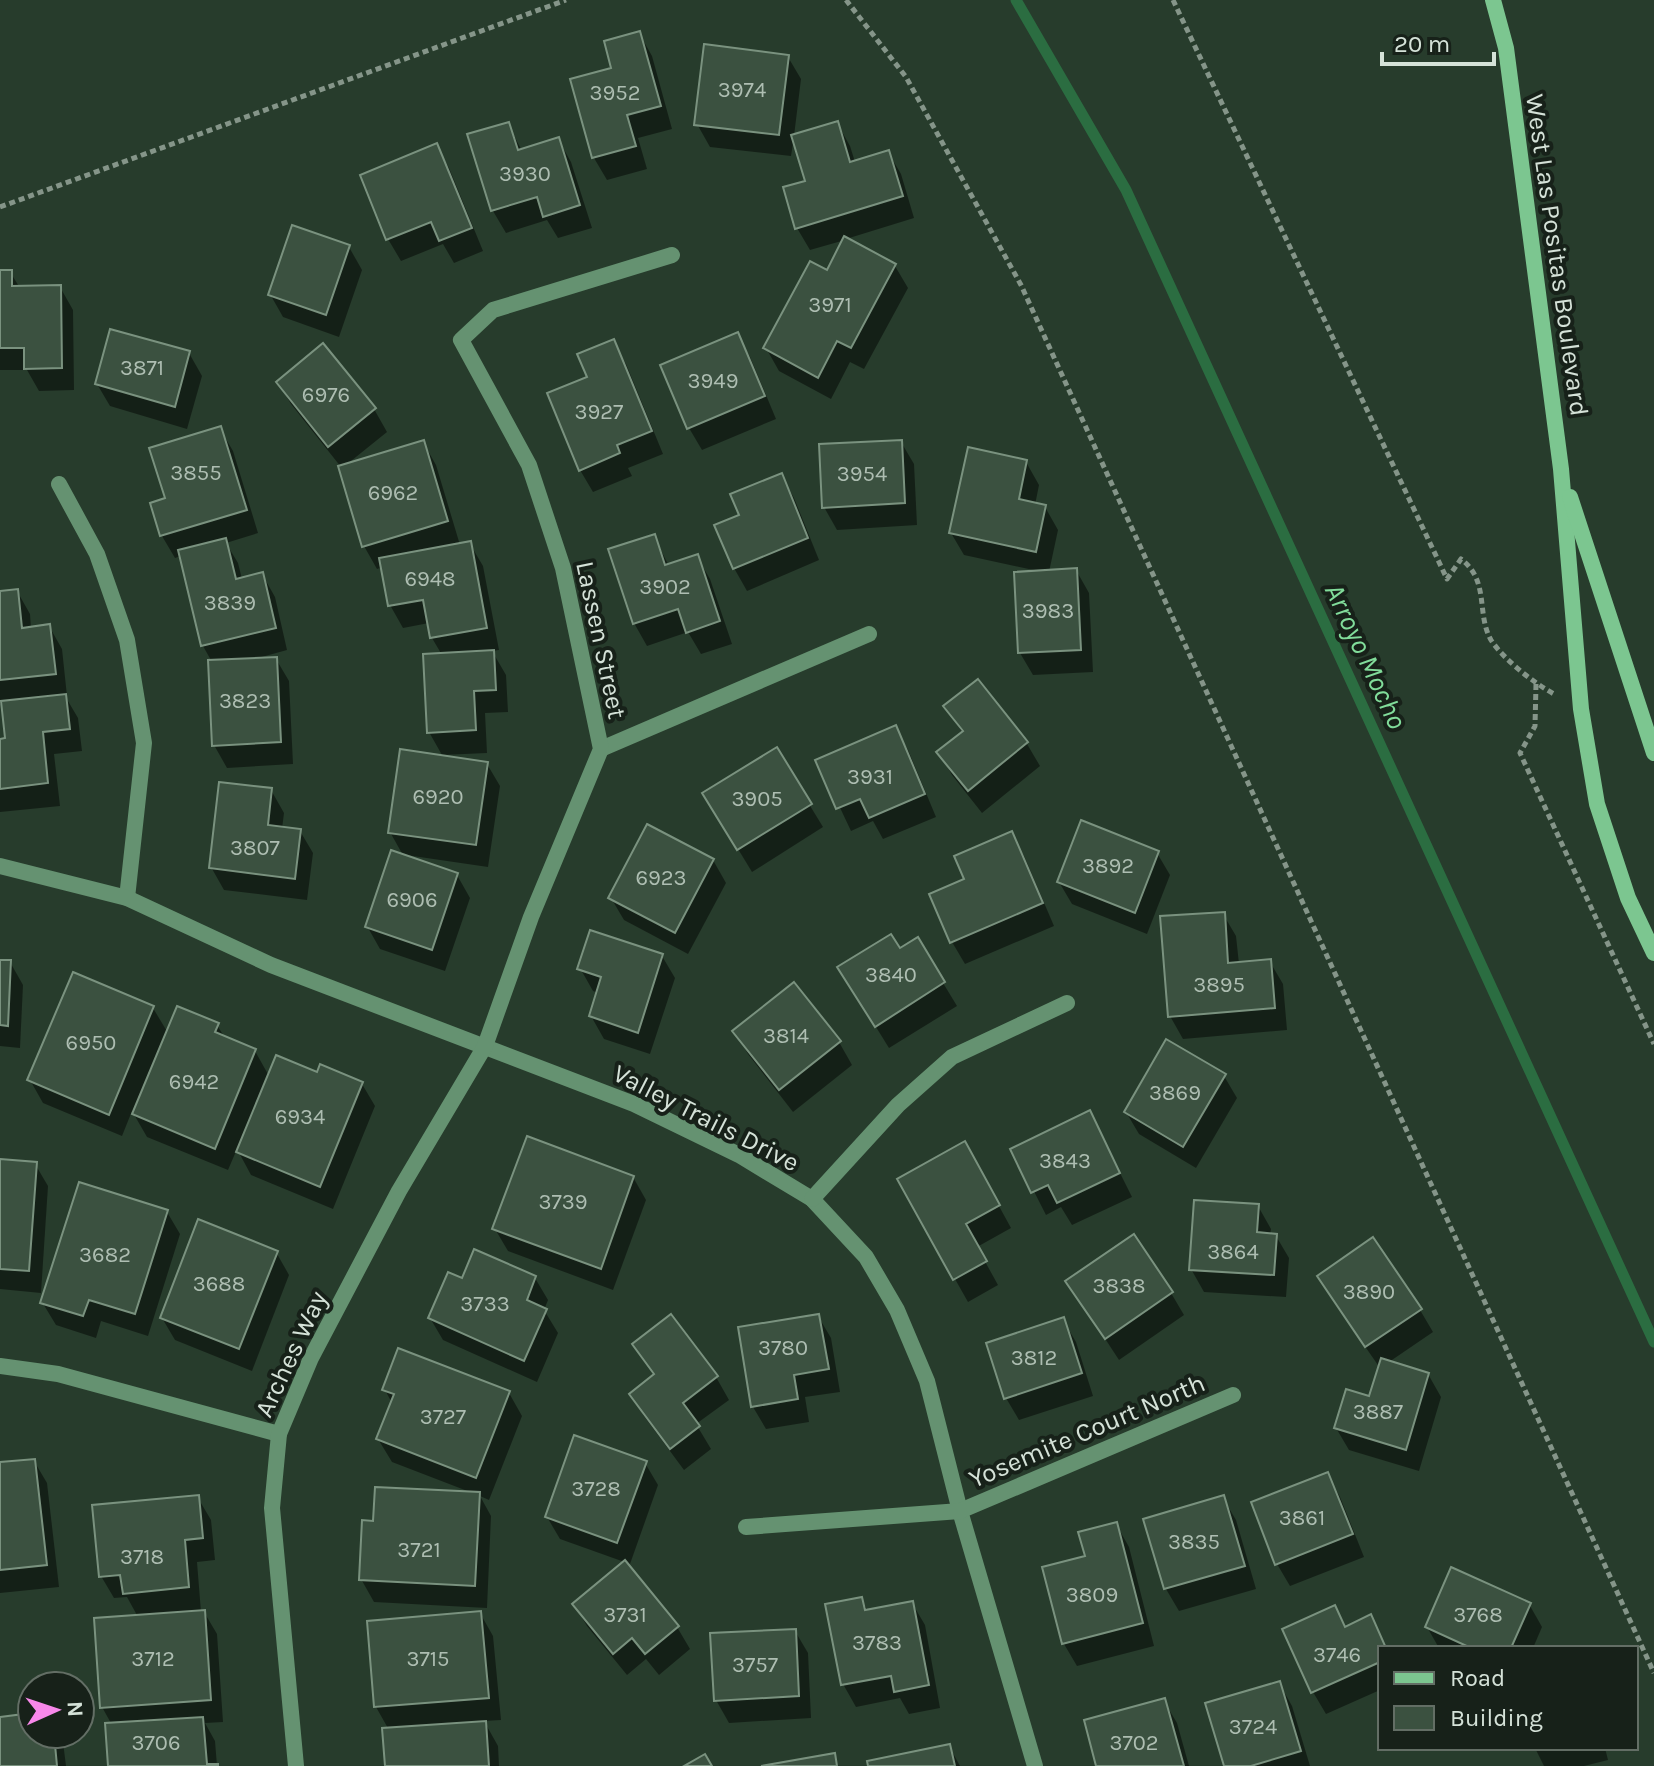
<svg xmlns="http://www.w3.org/2000/svg" width="1654" height="1766" font-family="Karla,sans-serif">
<style>
.shadow{fill:#0007}
.lines{fill:none;stroke-linecap:round;stroke-linejoin:round}
.stream{stroke:#2b6d41;stroke-width:11}
.building{fill:#3b5140;stroke:#7a927f;stroke-width:2}
.path{stroke:#859589;stroke-width:5;stroke-dasharray:6 4;stroke-linecap:butt}
.street{stroke:#659271;stroke-width:16}
.secondary{stroke:#7cc690;stroke-width:16}
.labels{text-anchor:middle;dominant-baseline:central;stroke-width:8;stroke-linejoin:round;paint-order:stroke}
.number-label{font-size:22px;fill:#aebeb2}
.street-label{font-size:26px;fill:#d5e2d8;stroke:#172119}
.water-label{font-size:28px;font-style:italic;fill:#81dc9a;stroke:#172119}
</style>
<rect width="100%" height="100%" fill="#273c2c"/>
<!-- shadow -->
<g class="shadow">
<polygon points="639,33 652,56 672,129 638,138 647,169 607,180 594,158 572,81 613,70"/>
<polygon points="788,57 801,79 794,136 837,123 850,146 855,162 888,152 901,174 914,218 846,239 895,266 908,288 864,369 850,362 831,399 779,371 766,348 828,272 845,240 810,250 797,228 808,182 794,137 791,156 710,147 697,124"/>
<polygon points="508,124 522,151 558,139 571,162 592,228 558,238 547,220 506,233 493,211 470,136"/>
<polygon points="437,146 449,168 483,251 454,263 443,244 401,261 388,239"/>
<polygon points="349,247 362,270 339,337 283,317 270,294"/>
<polygon points="0,272 10,272 20,288 60,287 73,310 74,390 39,391 27,370 0,370"/>
<polygon points="737,335 750,357 776,419 702,450 689,428"/>
<polygon points="613,342 626,364 663,454 628,468 632,476 593,492 580,470 589,378"/>
<polygon points="189,353 202,376 187,429 110,406 97,384"/>
<polygon points="278,382 374,409 387,432 346,465 423,442 436,465 460,545 470,544 483,566 499,650 492,651 506,675 508,712 485,713 487,753 442,755 429,732 442,655 432,638 429,623 403,628 390,605 383,567 377,569 364,546 341,467 291,404"/>
<polygon points="220,429 233,451 258,533 226,543 238,563 242,579 262,574 275,597 287,650 258,658 258,660 276,659 289,681 293,764 227,768 214,745 212,662 203,646 181,556 175,558 162,536 153,504 168,500"/>
<polygon points="901,442 914,464 917,525 837,530 824,507"/>
<polygon points="1026,462 1039,485 1035,505 1045,507 1058,530 1049,572 1076,570 1089,593 1093,672 1033,675 1020,653 1038,571 964,555 951,533"/>
<polygon points="781,475 794,498 819,560 747,591 734,568 741,516"/>
<polygon points="654,537 669,566 697,557 710,579 732,644 701,654 688,632 647,646 634,623"/>
<polygon points="17,591 30,614 31,628 49,626 62,649 67,696 65,696 78,718 82,751 54,754 60,806 0,812 0,741 7,740 3,704 0,704 0,593"/>
<polygon points="978,681 1027,744 1040,766 982,813 952,775 939,752 963,734 946,706"/>
<polygon points="895,728 908,750 936,817 883,839 873,821 851,831 818,761"/>
<polygon points="776,750 823,827 752,872 718,816"/>
<polygon points="487,764 500,786 488,867 406,855 457,875 470,898 445,971 380,949 367,926 404,857 390,832"/>
<polygon points="271,790 284,813 282,829 300,831 313,853 307,900 224,890 211,867"/>
<polygon points="1011,834 1024,856 1054,926 965,964 952,942 967,880"/>
<polygon points="1157,853 1170,875 1147,934 1072,904 1059,882"/>
<polygon points="713,860 726,883 688,954 624,920 611,898"/>
<polygon points="1223,914 1236,936 1239,964 1270,962 1283,984 1287,1030 1183,1039 1170,1016"/>
<polygon points="917,940 957,1006 889,1048 853,990"/>
<polygon points="662,956 675,978 650,1054 604,1039 591,1016 598,993 593,991 580,968"/>
<polygon points="0,962 10,962 23,985 20,1048 0,1046"/>
<polygon points="153,1008 168,1033 217,1025 225,1038 255,1051 269,1076 318,1074 362,1084 375,1106 333,1209 251,1175 237,1149 228,1170 147,1137 132,1111 122,1136 43,1103 30,1080"/>
<polygon points="735,1031 839,1042 852,1065 793,1112 748,1054"/>
<polygon points="1224,1076 1237,1098 1196,1168 1139,1134 1126,1112"/>
<polygon points="1090,1113 1132,1197 1072,1225 1061,1207 1046,1215 1013,1150"/>
<polygon points="0,1161 35,1164 48,1186 41,1293 0,1289"/>
<polygon points="977,1166 1011,1228 977,1247 998,1285 968,1302 899,1180"/>
<polygon points="633,1177 646,1200 613,1290 508,1251 495,1229"/>
<polygon points="1258,1206 1271,1229 1270,1235 1276,1236 1289,1258 1286,1297 1204,1292 1191,1269"/>
<polygon points="167,1212 180,1234 148,1336 101,1321 96,1338 56,1325 42,1302"/>
<polygon points="276,1252 289,1275 252,1371 175,1340 162,1318"/>
<polygon points="535,1278 548,1300 544,1310 558,1333 537,1382 443,1340 430,1318 463,1281"/>
<polygon points="1068,1282 1171,1293 1184,1315 1119,1360"/>
<polygon points="1332,1299 1420,1310 1433,1332 1389,1362 1428,1374 1441,1397 1419,1471 1349,1450 1336,1428 1370,1398 1380,1368"/>
<polygon points="818,1316 831,1338 840,1392 805,1397 809,1422 766,1429 753,1407 741,1328"/>
<polygon points="1063,1320 1076,1342 1093,1396 1019,1420 1006,1398"/>
<polygon points="635,1345 716,1377 729,1400 696,1424 711,1449 684,1470 644,1416 631,1394 655,1376"/>
<polygon points="385,1390 509,1393 522,1416 489,1500 480,1496 491,1516 487,1608 374,1602 361,1579 375,1523 470,1492 392,1462 378,1439 392,1403"/>
<polygon points="34,1461 47,1483 59,1587 0,1593 0,1464"/>
<polygon points="645,1463 658,1485 630,1564 560,1539 547,1517"/>
<polygon points="1327,1474 1340,1497 1364,1557 1290,1586 1277,1564"/>
<polygon points="198,1498 211,1520 215,1560 197,1562 201,1612 204,1612 217,1634 223,1722 205,1723 215,1741 217,1766 110,1766 112,1725 102,1707 138,1617 127,1597 114,1598 101,1576"/>
<polygon points="1223,1498 1236,1520 1256,1589 1179,1611 1166,1589 1146,1520"/>
<polygon points="1116,1524 1129,1547 1154,1646 1077,1666 1064,1644 1044,1568 1087,1557"/>
<polygon points="861,1599 868,1611 912,1603 925,1625 940,1708 909,1714 900,1698 856,1707 843,1684"/>
<polygon points="574,1604 677,1627 690,1649 659,1675 646,1659 627,1675 587,1626"/>
<polygon points="1529,1604 1542,1627 1533,1648 1439,1648 1427,1627"/>
<polygon points="1334,1608 1346,1628 1370,1617 1387,1648 1380,1648 1380,1690 1326,1714 1313,1692"/>
<polygon points="480,1613 493,1636 501,1720 484,1721 498,1746 499,1766 387,1766 389,1730 376,1707"/>
<polygon points="795,1631 808,1653 811,1718 729,1723 716,1700"/>
<polygon points="1279,1683 1292,1706 1310,1766 1226,1766"/>
<polygon points="1164,1701 1177,1723 1189,1766 1098,1766"/>
<polygon points="32,1715 32,1734 62,1734 66,1766 0,1766 0,1719"/>
<polygon points="949,1746 960,1766 870,1766"/>
<polygon points="1535,1748 1605,1748 1608,1760 1584,1766 1544,1766"/>
</g>
<g class="lines">
<!-- stream -->
<polyline class="stream" points="1016,0 1126,190 1654,1342"/>
</g>
<!-- building -->
<g class="building">
<polygon points="640,31 661,106 627,115 636,146 592,158 570,79 611,68 604,41"/>
<polygon points="704,44 789,55 779,135 694,125"/>
<polygon points="838,121 850,162 889,150 903,196 795,229 783,187 805,181 791,135"/>
<polygon points="509,122 518,150 559,137 580,205 543,217 537,197 491,211 467,134"/>
<polygon points="437,143 472,228 439,241 431,222 386,240 360,175"/>
<polygon points="292,225 350,245 326,315 268,295"/>
<polygon points="844,236 896,264 851,348 837,341 818,378 763,348 810,261 827,270"/>
<polygon points="0,270 12,270 12,286 61,285 62,368 24,369 24,348 0,348"/>
<polygon points="110,329 190,351 175,407 95,384"/>
<polygon points="738,332 765,396 687,429 660,365"/>
<polygon points="614,339 652,431 617,445 620,453 579,471 547,393 587,377 577,354"/>
<polygon points="323,343 376,408 328,447 276,382"/>
<polygon points="221,426 247,510 160,536 150,503 165,498 149,448"/>
<polygon points="424,440 448,521 362,547 338,466"/>
<polygon points="902,440 905,503 822,508 819,444"/>
<polygon points="968,447 1027,460 1019,499 1046,505 1036,552 949,533"/>
<polygon points="782,473 808,538 733,569 714,525 739,515 730,494"/>
<polygon points="655,534 665,565 698,554 720,621 686,633 678,609 633,624 608,549"/>
<polygon points="226,538 236,579 263,572 276,628 201,646 178,550"/>
<polygon points="471,541 487,628 430,638 423,600 388,606 379,558"/>
<polygon points="1077,568 1081,650 1018,653 1014,572"/>
<polygon points="18,589 22,628 50,624 56,674 0,680 0,591"/>
<polygon points="494,650 496,690 474,691 476,730 427,733 423,654"/>
<polygon points="277,657 281,742 212,746 208,660"/>
<polygon points="978,679 1028,742 968,791 936,752 963,731 943,706"/>
<polygon points="66,694 70,729 43,732 48,783 0,789 0,739 5,738 1,701"/>
<polygon points="896,725 925,794 869,818 860,799 836,809 815,760"/>
<polygon points="777,747 812,804 737,850 702,793"/>
<polygon points="400,749 488,762 476,845 388,833"/>
<polygon points="219,782 272,788 268,825 301,829 295,879 209,868"/>
<polygon points="1081,820 1159,851 1135,913 1057,882"/>
<polygon points="647,824 714,859 675,933 608,898"/>
<polygon points="1012,831 1043,903 950,943 929,894 964,879 954,856"/>
<polygon points="391,850 458,873 432,950 365,927"/>
<polygon points="1225,912 1228,963 1271,959 1275,1008 1168,1017 1160,916"/>
<polygon points="590,930 663,954 638,1033 589,1016 601,977 577,969"/>
<polygon points="891,934 900,948 918,937 945,982 875,1027 837,967"/>
<polygon points="0,960 11,960 8,1026 0,1025"/>
<polygon points="73,972 154,1006 109,1115 27,1080"/>
<polygon points="794,982 841,1041 779,1090 732,1031"/>
<polygon points="177,1006 219,1023 215,1032 256,1049 215,1149 132,1114"/>
<polygon points="1166,1039 1226,1074 1183,1147 1124,1112"/>
<polygon points="276,1055 317,1072 320,1064 363,1082 320,1187 236,1152"/>
<polygon points="1090,1110 1120,1173 1057,1203 1048,1185 1031,1193 1010,1149"/>
<polygon points="527,1136 634,1176 601,1269 492,1229"/>
<polygon points="965,1141 1000,1205 966,1224 987,1261 953,1280 897,1179"/>
<polygon points="0,1159 37,1162 29,1271 0,1269"/>
<polygon points="79,1182 168,1210 135,1314 89,1300 83,1316 40,1303"/>
<polygon points="1194,1200 1259,1204 1257,1232 1277,1234 1274,1275 1189,1270"/>
<polygon points="198,1219 278,1251 239,1349 160,1318"/>
<polygon points="1134,1234 1173,1292 1105,1339 1065,1281"/>
<polygon points="1373,1237 1422,1309 1365,1347 1317,1276"/>
<polygon points="474,1249 536,1276 527,1300 547,1309 524,1361 428,1318 448,1272 462,1278"/>
<polygon points="671,1314 718,1376 683,1403 700,1426 670,1449 629,1394 654,1374 632,1344"/>
<polygon points="819,1314 829,1369 794,1375 798,1399 751,1407 738,1327"/>
<polygon points="1064,1317 1082,1373 1004,1399 986,1343"/>
<polygon points="398,1348 510,1391 476,1478 376,1439 394,1394 382,1390"/>
<polygon points="1381,1358 1429,1373 1406,1450 1334,1428 1346,1389 1369,1396"/>
<polygon points="574,1435 647,1461 617,1543 545,1517"/>
<polygon points="35,1459 47,1565 0,1570 0,1462"/>
<polygon points="1328,1472 1353,1534 1275,1565 1251,1502"/>
<polygon points="375,1487 480,1492 475,1586 359,1580 362,1520 373,1521"/>
<polygon points="199,1495 203,1538 185,1540 189,1587 123,1594 120,1575 99,1577 92,1505"/>
<polygon points="1224,1495 1245,1566 1164,1589 1143,1519"/>
<polygon points="1117,1522 1143,1623 1062,1644 1042,1567 1085,1556 1078,1532"/>
<polygon points="625,1560 679,1626 645,1654 632,1638 613,1654 572,1604"/>
<polygon points="1451,1567 1531,1603 1511,1648 1471,1648 1425,1627"/>
<polygon points="862,1597 865,1610 913,1601 929,1685 894,1692 891,1676 841,1685 825,1604"/>
<polygon points="1335,1605 1345,1627 1371,1614 1386,1648 1380,1648 1380,1662 1311,1693 1282,1629"/>
<polygon points="205,1610 211,1700 100,1708 94,1618"/>
<polygon points="481,1611 489,1698 374,1707 367,1621"/>
<polygon points="796,1629 799,1696 714,1701 710,1633"/>
<polygon points="1280,1681 1301,1751 1251,1766 1224,1766 1205,1703"/>
<polygon points="1165,1698 1184,1766 1096,1766 1084,1720"/>
<polygon points="32,1713 32,1734 54,1734 57,1766 0,1766 0,1717"/>
<polygon points="203,1717 207,1764 218,1764 218,1766 108,1766 105,1723"/>
<polygon points="486,1721 489,1766 385,1766 382,1728"/>
<polygon points="950,1744 955,1766 868,1766 867,1761"/>
<polygon points="835,1753 837,1766 761,1766"/>
<polygon points="705,1754 712,1766 684,1766"/>
</g>
<g class="lines">
<!-- path -->
<g class="path">
<polyline points="846,0 906,77 1021,285 1654,1673"/>
<path d="M1173 0 1447 579 1461 559C1490 581 1476 614 1491 640 1504 660 1534 683 1554 694"/>
<polyline points="0,207 566,0"/>
<polyline points="1536,684 1535,726 1520,753 1654,1044"/>
</g>
<!-- street -->
<g class="street">
<polyline points="59,484 97,554 127,640 144,743 127,898"/>
<polyline points="601,749 869,634"/>
<polyline points="0,866 127,898 271,965 634,1104 739,1155 812,1199 866,1257 897,1310 927,1381 960,1511 1035,1766"/>
<polyline points="812,1199 898,1105 952,1057 1067,1003"/>
<polyline points="0,1366 58,1374 279,1434"/>
<polyline points="746,1527 960,1511 1233,1395"/>
<polyline points="296,1766 272,1508 279,1434 311,1358 399,1191 485,1046 531,917 601,749 563,568 529,465 461,340 493,310 672,255"/>
</g>
<!-- secondary -->
<g class="secondary">
<polyline points="1493,0 1506,48 1561,469 1581,709 1597,804 1628,898 1654,953"/>
<polyline points="1570,497 1654,753"/>
</g>
</g>
<g class="labels">
<!-- number labels -->
<g class="number-label">
<text x="742" y="90">3974</text>
<text x="615" y="93">3952</text>
<text x="525" y="174">3930</text>
<text x="830" y="305">3971</text>
<text x="142" y="368">3871</text>
<text x="713" y="381">3949</text>
<text x="326" y="395">6976</text>
<text x="599" y="412">3927</text>
<text x="196" y="473">3855</text>
<text x="862" y="474">3954</text>
<text x="393" y="493">6962</text>
<text x="430" y="579">6948</text>
<text x="665" y="587">3902</text>
<text x="230" y="603">3839</text>
<text x="1048" y="611">3983</text>
<text x="245" y="701">3823</text>
<text x="870" y="777">3931</text>
<text x="438" y="797">6920</text>
<text x="757" y="799">3905</text>
<text x="255" y="848">3807</text>
<text x="1108" y="866">3892</text>
<text x="661" y="878">6923</text>
<text x="412" y="900">6906</text>
<text x="891" y="975">3840</text>
<text x="1219" y="985">3895</text>
<text x="786" y="1036">3814</text>
<text x="91" y="1043">6950</text>
<text x="194" y="1082">6942</text>
<text x="1175" y="1093">3869</text>
<text x="300" y="1117">6934</text>
<text x="1065" y="1161">3843</text>
<text x="563" y="1202">3739</text>
<text x="1233" y="1252">3864</text>
<text x="105" y="1255">3682</text>
<text x="219" y="1284">3688</text>
<text x="1119" y="1286">3838</text>
<text x="1369" y="1292">3890</text>
<text x="485" y="1304">3733</text>
<text x="783" y="1348">3780</text>
<text x="1034" y="1358">3812</text>
<text x="1378" y="1412">3887</text>
<text x="443" y="1417">3727</text>
<text x="596" y="1489">3728</text>
<text x="1302" y="1518">3861</text>
<text x="1194" y="1542">3835</text>
<text x="419" y="1550">3721</text>
<text x="142" y="1557">3718</text>
<text x="1092" y="1595">3809</text>
<text x="625" y="1615">3731</text>
<text x="1478" y="1615">3768</text>
<text x="877" y="1643">3783</text>
<text x="1337" y="1655">3746</text>
<text x="153" y="1659">3712</text>
<text x="428" y="1659">3715</text>
<text x="755" y="1665">3757</text>
<text x="1253" y="1727">3724</text>
<text x="156" y="1743">3706</text>
<text x="1134" y="1743">3702</text>
</g>
<!-- street labels -->
<g class="street-label">
<text transform="translate(1557 255) rotate(82)">West Las Positas Boulevard</text>
<text transform="translate(601 640) rotate(78)">Lassen Street</text>
<text transform="translate(706 1118) rotate(27)">Valley Trails Drive</text>
<text transform="translate(291 1354) rotate(-65)">Arches Way</text>
<text transform="translate(1087 1431) rotate(-23)">Yosemite Court North</text>
</g>
<!-- water labels -->
<g class="water-label">
<text transform="translate(1366 656) rotate(65)">Arroyo Mocho</text>
</g>
</g>
<!-- legend -->
<rect x="1378" y="1646" width="260" height="104" fill="#172119" stroke="#636e65" stroke-width="2"/>
<rect x="1394" y="1672" width="40" height="12" fill="#7cc690" stroke="#636e65" stroke-width="2"/>
<text x="1450" y="1686" font-size="24" fill="#d5e2d8">Road</text>
<rect x="1394" y="1706" width="40" height="24" fill="#3b5140" stroke="#636e65" stroke-width="2"/>
<text x="1450" y="1726" font-size="24" fill="#d5e2d8">Building</text>
<!-- north arrow -->
<g transform="translate(56 1710) rotate(87)"><circle r="38" fill="#172119" stroke="#636e65" stroke-width="2"/>
<path d="M0-6L14 30L0 20L-14 30Z" fill="#f888ea"/>
<text y="-12" font-size="22" font-weight="bold" text-anchor="middle" fill="#d5e2d8">N</text>
</g>
<!-- scale -->
<path d="M1382 52v12h112v-12" fill="none" stroke="#d5e2d8" stroke-width="4"/>
<text x="1394" y="52" font-size="24" fill="#d5e2d8" stroke="#172119" stroke-width="6" paint-order="stroke">20 m</text>
</svg>
